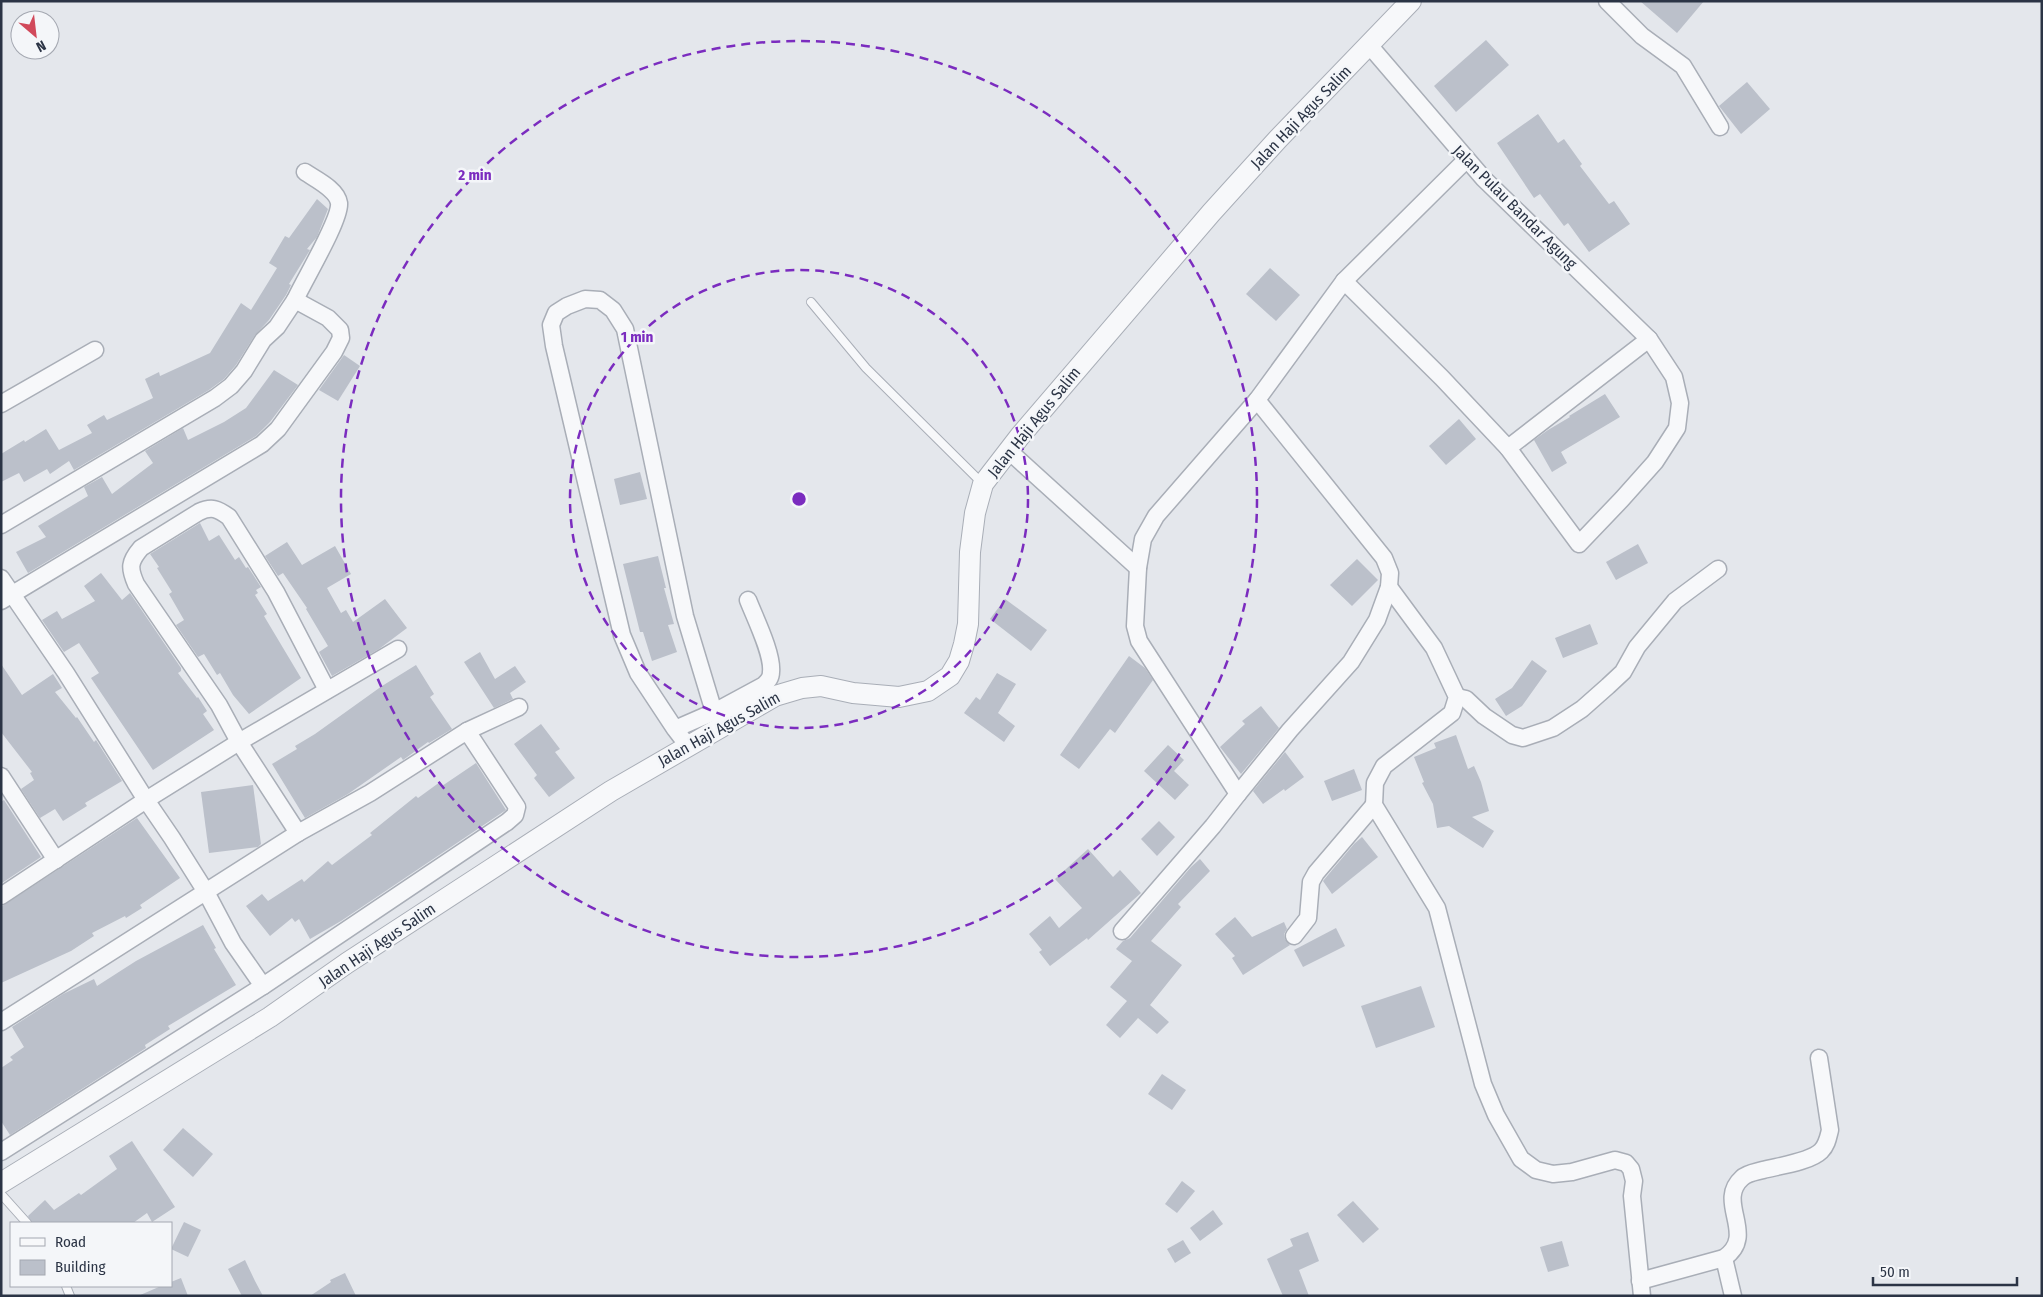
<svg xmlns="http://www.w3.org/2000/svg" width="2043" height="1297" font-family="'Fira Sans Condensed',sans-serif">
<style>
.building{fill:#bbc0ca}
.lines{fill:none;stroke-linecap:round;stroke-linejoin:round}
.service-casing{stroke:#a9aeb7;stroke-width:10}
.minor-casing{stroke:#a9aeb7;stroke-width:19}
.tertiary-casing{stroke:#a9aeb7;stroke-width:22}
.service{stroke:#f7f8fa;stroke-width:8}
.minor{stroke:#f7f8fa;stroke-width:16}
.tertiary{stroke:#f7f8fa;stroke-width:20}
.ring{fill:none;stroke:#7b2cbf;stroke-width:2.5;stroke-dasharray:9 6}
.labels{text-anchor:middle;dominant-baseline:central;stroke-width:5;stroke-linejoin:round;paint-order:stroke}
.street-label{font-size:16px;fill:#2b3445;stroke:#f4f6f9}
.centre{fill:#7b2cbf;stroke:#f4f6f9;stroke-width:2.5}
.ring-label{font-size:15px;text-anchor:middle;font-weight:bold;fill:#7b2cbf;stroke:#f4f6f9;stroke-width:5;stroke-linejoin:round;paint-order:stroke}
</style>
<rect width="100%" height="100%" fill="#e4e7ec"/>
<!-- building -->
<g class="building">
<polygon points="1640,1 1704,1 1677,33"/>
<polygon points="1486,40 1509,65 1456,112 1434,86"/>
<polygon points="1747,82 1770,109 1741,134 1719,106"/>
<polygon points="1538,114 1558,143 1564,139 1582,164 1580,166 1609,204 1614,201 1630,224 1589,252 1568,223 1564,226 1540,194 1534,198 1497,143"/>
<polygon points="317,199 328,209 317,237 307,249 310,250 289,284 291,285 286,295 269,320 255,335 236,365 224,379 209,390 74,470 69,461 50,474 47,469 24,482 19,473 1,482 1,454 24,440 25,442 46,429 59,450 92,433 87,425 104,415 107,420 153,398 145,379 159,372 160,376 210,353 241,303 251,310 277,268 269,263 285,236 289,238"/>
<polygon points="1270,268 1300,295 1276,321 1246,294"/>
<polygon points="344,355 360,366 338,401 319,390"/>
<polygon points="274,370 298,385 270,422 256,436 28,573 16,552 46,537 38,526 88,496 84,487 102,477 112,494 153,463 145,451 183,428 188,440 224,422 246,408"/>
<polygon points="1605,394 1620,417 1561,452 1567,463 1552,472 1534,440 1548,430 1570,417 1569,416"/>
<polygon points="1459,419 1476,439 1446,465 1429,446"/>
<polygon points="640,472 647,499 620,505 614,479"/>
<polygon points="200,523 209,541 219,535 235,560 239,557 246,568 248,567 261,587 256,590 258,593 255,595 267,614 264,616 301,678 249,714 233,695 220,673 217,675 204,654 198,657 176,625 184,620 169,594 172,592 157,568 159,567 150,554"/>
<polygon points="287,542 302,565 335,546 351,574 327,588 341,613 346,610 353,622 385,599 407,628 379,649 332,676 319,652 328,646 306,609 307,608 283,573 278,576 265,556"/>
<polygon points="1638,544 1648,563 1616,580 1606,562"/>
<polygon points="658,556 666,588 664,588 674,624 668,625 677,652 652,661 643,632 640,632 623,564"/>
<polygon points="1357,559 1378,580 1352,606 1330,585"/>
<polygon points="101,573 122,600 130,593 181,668 181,671 178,673 197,698 198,697 207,711 203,714 214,730 153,770 91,678 99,673 79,643 64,652 42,620 57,611 62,619 95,601 84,586"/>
<polygon points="1005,599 1047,630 1031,651 990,619"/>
<polygon points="1590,624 1598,644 1563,658 1555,638"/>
<polygon points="480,652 495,679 515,666 526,682 510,693 513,699 494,708 464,662"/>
<polygon points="1129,656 1145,668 1153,680 1115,733 1110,729 1079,769 1060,755"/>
<polygon points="1532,660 1547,671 1522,706 1506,716 1495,699 1512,688"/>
<polygon points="1,664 22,695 53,674 62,688 55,692 76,718 77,717 94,742 96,740 122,781 85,803 87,806 63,821 55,809 40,818 21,789 34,780 30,773 32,772 1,732"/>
<polygon points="416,665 434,694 430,697 452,729 429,743 428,742 403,760 401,757 348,794 305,818 272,764 297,749 295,746 315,734 382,686"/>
<polygon points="997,673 1016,684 998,713 1015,726 1004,742 964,713 976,697 980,700"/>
<polygon points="1261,706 1279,728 1241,774 1220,747 1245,724 1242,721"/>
<polygon points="541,724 560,749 555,752 575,778 549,797 534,778 537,775 514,744"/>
<polygon points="1456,735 1468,769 1474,766 1481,782 1489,811 1472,817 1494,831 1483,848 1449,826 1437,828 1433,804 1422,783 1424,782 1414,757 1436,748 1434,743"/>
<polygon points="1168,745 1184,760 1174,771 1189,785 1175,800 1144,771"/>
<polygon points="1285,752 1304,777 1285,791 1284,789 1263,804 1253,791"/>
<polygon points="476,763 506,810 341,921 310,939 299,919 295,922 292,918 270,936 246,906 262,894 268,901 302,879 304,882 328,861 332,865 372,835 370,833 416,796 418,798 440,782 442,786"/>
<polygon points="1354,769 1362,790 1332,801 1324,781"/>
<polygon points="253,785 261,844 258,847 209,853 201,792"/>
<polygon points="4,800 41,857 2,883 1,802"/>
<polygon points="137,818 180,878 140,905 142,908 126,918 125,916 92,933 94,936 71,951 1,983 1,907"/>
<polygon points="1159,821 1175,837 1157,856 1141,839"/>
<polygon points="1362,837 1378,857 1332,894 1323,881 1354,844"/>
<polygon points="1088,849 1113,877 1120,870 1141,893 1088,940 1087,938 1050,966 1039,952 1042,950 1029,934 1050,916 1059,928 1082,908 1055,879"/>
<polygon points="1200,859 1210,871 1178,904 1181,907 1151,941 1182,965 1150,1005 1169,1022 1157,1034 1138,1018 1120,1038 1106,1025 1127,1001 1110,987 1132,961 1116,949 1123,941 1130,938 1191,867"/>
<polygon points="1235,917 1252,937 1284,922 1287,929 1284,934 1285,939 1290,945 1243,975 1232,958 1235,956 1215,934"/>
<polygon points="203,925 216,948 214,949 236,985 168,1026 170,1029 145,1045 146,1048 10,1135 1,1121 1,1068 13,1060 10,1057 24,1047 12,1027 63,994 94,979 97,986 136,961"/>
<polygon points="1336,928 1345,946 1303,967 1294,950"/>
<polygon points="1421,986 1435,1027 1376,1048 1361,1006"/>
<polygon points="1162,1074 1186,1090 1172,1110 1148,1094"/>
<polygon points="183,1128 213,1154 193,1177 163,1150"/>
<polygon points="132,1141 175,1207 152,1222 147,1213 133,1223 32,1223 28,1216 45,1200 54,1210 79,1193 81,1195 117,1169 109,1156"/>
<polygon points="1182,1181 1195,1191 1177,1213 1165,1204"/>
<polygon points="1353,1201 1379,1229 1363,1243 1337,1215"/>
<polygon points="1213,1210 1223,1224 1200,1241 1190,1228"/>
<polygon points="184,1222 201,1230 188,1257 171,1249"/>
<polygon points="1308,1232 1319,1261 1299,1270 1309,1296 1283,1296 1267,1259 1293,1246 1290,1239"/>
<polygon points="1183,1240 1191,1253 1175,1263 1167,1249"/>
<polygon points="1562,1241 1569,1266 1548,1272 1540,1247"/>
<polygon points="245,1260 255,1281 263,1296 242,1296 228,1269"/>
<polygon points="345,1273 356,1296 310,1296 331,1282 330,1280"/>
<polygon points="181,1278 188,1296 138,1296 161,1286 171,1286 171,1282"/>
</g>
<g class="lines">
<defs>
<g id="service">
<polyline points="811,302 866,368 983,484"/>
<polyline points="1,1194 27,1223"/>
<polyline points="66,1286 70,1296"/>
</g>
<g id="minor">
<polyline points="1607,1 1642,36 1683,66 1720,127"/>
<polyline points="1344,281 1442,378 1508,448 1579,544 1622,499 1655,462 1677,428 1680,403 1674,377 1649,339 1484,179 1369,45"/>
<path d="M295 300C303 282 341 219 339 203 337 189 315 179 305 172"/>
<polyline points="1,404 95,350"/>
<polyline points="1508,448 1649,339"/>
<polyline points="1009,451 1138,568"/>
<polyline points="1,525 215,398 231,386 244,371 263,340 277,327 295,300 328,318 340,330 341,338 334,352 278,429 262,444 1,601"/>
<polyline points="1,578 66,673 146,800 172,838 206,892 233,943 263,986 507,822 515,815 517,807 467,731 370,793 298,833 1,1022"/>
<polyline points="1389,587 1434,648 1457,697 1452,713 1384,766 1375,783 1374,805 1437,908 1483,1084 1496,1115 1521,1159 1536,1170 1553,1174 1572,1172 1615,1160 1626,1163 1631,1169 1634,1181 1632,1196 1642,1296"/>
<polyline points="1457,697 1466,699 1484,716 1512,735 1523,738 1553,728 1582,709 1608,686 1623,672 1637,647 1675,601 1718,569"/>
<path d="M714 712 764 685C768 681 771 678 771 672 773 654 755 618 748 600"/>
<polyline points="675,729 714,712 685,616 625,329 613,310 600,300 585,299 567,306 556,313 551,325 554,346 622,635 638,673 675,729 688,746"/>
<polyline points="467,731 519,707"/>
<polyline points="1,776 56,860"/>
<polyline points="1238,794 1290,730 1351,662 1377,620 1389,587 1390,573 1384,558 1257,400"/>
<path d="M298 833 239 742 219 705 136 584C129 568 129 562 141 548L199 512C212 506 218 509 229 517L276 592 327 690"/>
<polyline points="1,896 146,800 239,742 398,649"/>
<polyline points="1122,931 1213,826 1238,794 1139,641 1135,626 1138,568 1143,539 1156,516 1257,400 1344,281 1466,160"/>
<polyline points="1294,936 1308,918 1311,882 1316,873 1374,805"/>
<polyline points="1,1152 263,986"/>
<polyline points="1724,1258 1733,1296"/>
<path d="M1640 1281 1724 1258C1758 1235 1715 1202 1742 1178 1747 1173 1756 1172 1763 1170 1778 1166 1810 1162 1821 1151 1827 1145 1828 1138 1830 1130L1819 1058"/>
</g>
<polyline id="tertiary" points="1,1183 270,1017 347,963 611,791 775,696 802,688 821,686 853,693 899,697 928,691 950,676 959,661 964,644 968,624 970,552 975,513 983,484 1020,436 1211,213 1278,139 1411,1"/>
</defs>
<!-- service casing -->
<use href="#service" class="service-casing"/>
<!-- minor casing -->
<use href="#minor" class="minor-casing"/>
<!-- tertiary casing -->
<use href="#tertiary" class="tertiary-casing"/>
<!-- service -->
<use href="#service" class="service"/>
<!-- minor -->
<use href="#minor" class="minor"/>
<!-- tertiary -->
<use href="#tertiary" class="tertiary"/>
</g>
<!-- distance rings -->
<g class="ring">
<circle cx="799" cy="499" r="229"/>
<circle cx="799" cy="499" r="458"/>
</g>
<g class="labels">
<!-- street labels -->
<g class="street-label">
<text transform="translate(1301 117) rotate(-46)">Jalan Haji Agus Salim</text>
<text transform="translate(1515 207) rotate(45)">Jalan Pulau Bandar Agung</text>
<text transform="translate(1034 422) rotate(-51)">Jalan Haji Agus Salim</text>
<text transform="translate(719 729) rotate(-29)">Jalan Haji Agus Salim</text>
<text transform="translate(377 945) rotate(-34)">Jalan Haji Agus Salim</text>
</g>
</g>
<circle cx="799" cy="499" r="8" class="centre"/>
<g class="ring-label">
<text x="475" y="180">2 min</text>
<text x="637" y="342">1 min</text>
</g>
<!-- border -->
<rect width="2043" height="1297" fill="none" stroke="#2b3445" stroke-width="5"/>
<!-- legend -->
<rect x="10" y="1222" width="162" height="65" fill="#f4f6f9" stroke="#a4a8b1"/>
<rect x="20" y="1238" width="25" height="8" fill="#f7f8fa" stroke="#a4a8b1"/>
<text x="55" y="1247" font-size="15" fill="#2b3445">Road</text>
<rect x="20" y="1260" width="25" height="15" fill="#bbc0ca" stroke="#a4a8b1"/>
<text x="55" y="1272" font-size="15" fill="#2b3445">Building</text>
<!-- north arrow -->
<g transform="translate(35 35) rotate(152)"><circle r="24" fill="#f4f6f9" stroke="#a4a8b1"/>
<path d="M0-4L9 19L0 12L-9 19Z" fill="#d1495b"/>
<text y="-8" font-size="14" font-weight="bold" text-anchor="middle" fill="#2b3445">N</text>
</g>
<!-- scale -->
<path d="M1873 1277v8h144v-8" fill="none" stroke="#2b3445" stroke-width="2.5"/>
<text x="1880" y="1277" font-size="15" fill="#2b3445" stroke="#f4f6f9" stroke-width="4" paint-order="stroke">50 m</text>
</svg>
